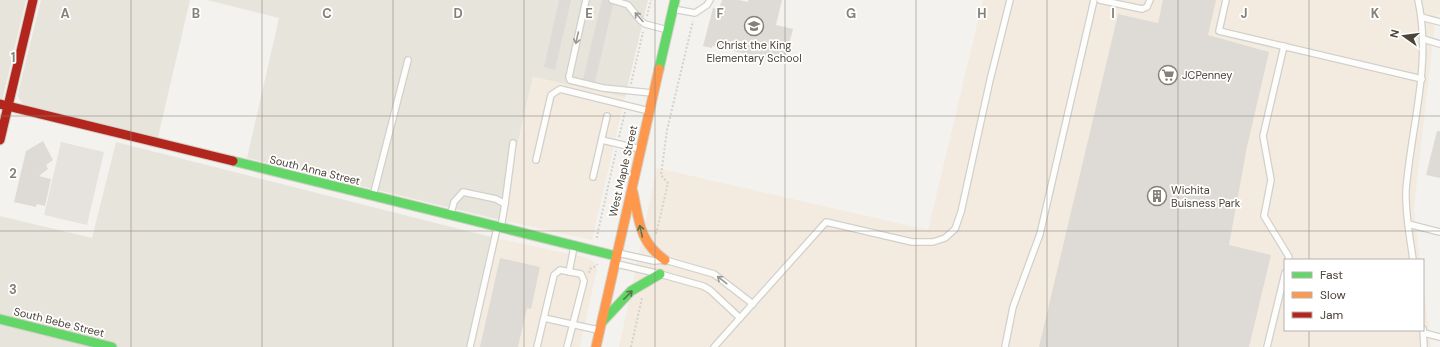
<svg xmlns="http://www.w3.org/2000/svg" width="1440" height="347" font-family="'DM Sans',sans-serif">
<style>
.residential{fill:#e7e4dc}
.commercial{fill:#f3ebdf}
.parking{fill:#e6e3df}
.building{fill:#dedbd6}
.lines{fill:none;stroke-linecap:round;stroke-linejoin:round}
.lane-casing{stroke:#d2d0cb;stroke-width:8}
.fast-casing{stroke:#d3cfc5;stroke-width:11}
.slow-casing{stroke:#d3cfc5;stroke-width:11}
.jam-casing{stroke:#d3cfc5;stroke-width:11}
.path{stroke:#d3d2cc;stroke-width:2;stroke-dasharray:2 2;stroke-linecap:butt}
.lane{stroke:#fdfdfc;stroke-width:5.5}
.fast{stroke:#63d668;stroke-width:9}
.slow{stroke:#ff974d;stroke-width:9}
.jam{stroke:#b3261e;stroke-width:9}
.oneway{stroke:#9b9791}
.oneway2{stroke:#537749}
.grid{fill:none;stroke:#868178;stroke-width:1;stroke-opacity:0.55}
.labels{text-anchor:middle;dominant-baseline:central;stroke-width:3.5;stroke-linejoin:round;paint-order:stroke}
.poi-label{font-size:11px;fill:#4b4439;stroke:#fff;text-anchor:start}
.street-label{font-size:11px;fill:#4b4439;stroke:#fff}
.grid-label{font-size:13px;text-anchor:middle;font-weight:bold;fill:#868178;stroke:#fff;stroke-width:3.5;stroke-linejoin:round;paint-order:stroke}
</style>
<rect width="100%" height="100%" fill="#f4f2ee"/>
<!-- residential -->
<g class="residential">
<polygon points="0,0 26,0 0,109"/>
<polygon points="41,0 190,0 158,137 23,104 18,97 19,89"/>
<polygon points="207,0 648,0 625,97 533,77 500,220 247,158 279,18"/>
<polygon points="116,142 491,237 466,347 0,347 0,216 92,238"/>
</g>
<!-- commercial -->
<g class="commercial">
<polygon points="983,0 1440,0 1440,15 1436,14 1414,208 1420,260 1285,260 1285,330 1423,330 1423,280 1431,347 619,347 657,168 928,230"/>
<polygon points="533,77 625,97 592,240 501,220"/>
<polygon points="491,237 588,258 594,262 597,269 580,347 466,347"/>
</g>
<!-- parking -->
<polygon class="parking" points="61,142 104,152 87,225 44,215"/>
<!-- building -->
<g class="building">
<polygon points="559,0 571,0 555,70 544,67"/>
<polygon points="602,0 608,0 609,3 613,5 595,82 583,79"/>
<polygon points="722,0 739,0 748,2 748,0 782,0 776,25 793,29 784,63 712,46 712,48 703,46 713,8 719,9"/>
<polygon points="1163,0 1216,0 1208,35 1269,52 1247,147 1229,245 1271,255 1249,347 1039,347 1118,14 1158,23"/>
<polygon points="1437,131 1440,131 1440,178 1426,175"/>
<polygon points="43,141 53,160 46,165 48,169 39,176 51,179 45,206 37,204 36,207 14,202 26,151"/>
<polygon points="500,258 540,267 531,309 527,308 518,347 480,347"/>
</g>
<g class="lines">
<defs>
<g id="lane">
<polyline points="586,0 569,77 570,80 603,88 652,93"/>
<polyline points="612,0 628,5 640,20 645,24 668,30"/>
<polyline points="1100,0 1142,9 1147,7 1150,0"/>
<polyline points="1226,0 1219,31 1422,79"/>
<polyline points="673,9 695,13 707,5 710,0"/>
<polyline points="1421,17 1440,22"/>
<polyline points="1423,39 1440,44"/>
<polyline points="1284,46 1263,136 1271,180 1264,216 1289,257 1288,260"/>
<polyline points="602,140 640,149"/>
<polyline points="536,160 551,95 560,89 649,111"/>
<polyline points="593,177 607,116"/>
<polyline points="373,196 408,60"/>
<polyline points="505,204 513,143"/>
<polyline points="451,213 454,202 463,192 496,199 505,204 501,227"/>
<polyline points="1408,224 1440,232"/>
<polyline points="618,253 654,261 665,260 714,274 753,304"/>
<path d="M1413 260C1410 237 1405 213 1406 190 1411 127 1432 64 1418 0"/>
<polyline points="617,264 660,274 703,286 710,290 740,318"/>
<polyline points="569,272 574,247"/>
<polyline points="544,318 598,330"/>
<polyline points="1423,329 1424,347"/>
<polyline points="1424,333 1440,337"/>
<polyline points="470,347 497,228"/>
<polyline points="537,347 554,275 560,270 581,274 584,281 567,347"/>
<polyline points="714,347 826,222 912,242 933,242 945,238 955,229 961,212 990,80 1010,0"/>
<polyline points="1005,347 1013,307 1040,234 1094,0"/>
<polyline points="1267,347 1285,273"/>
</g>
<g id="fast">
<polyline points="659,69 675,0"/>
<polyline points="233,161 616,256"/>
<polyline points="0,319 112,347"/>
<polyline points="602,322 631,291 660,274"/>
</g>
<g id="slow">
<path d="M633 192C639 220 639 242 665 260"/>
<polyline points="596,347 659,69"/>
</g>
<g id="jam">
<polyline points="0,104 233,161"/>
<polyline points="0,140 33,0"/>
</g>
</defs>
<!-- lane casing -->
<use href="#lane" class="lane-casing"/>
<!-- fast casing -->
<use href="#fast" class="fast-casing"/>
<!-- slow casing -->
<use href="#slow" class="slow-casing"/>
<!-- jam casing -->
<use href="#jam" class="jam-casing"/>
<!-- path -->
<g class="path">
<polyline points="647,16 651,0"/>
<polyline points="631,84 643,32"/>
<polyline points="619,137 625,112"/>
<polyline points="656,234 668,183 661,175 667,130 693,21"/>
<polyline points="597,238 597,236 616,151"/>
<polyline points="589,273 590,269 596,266 597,264"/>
<polyline points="631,347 642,298"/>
</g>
<!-- lane -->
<use href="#lane" class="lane"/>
<!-- fast -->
<use href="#fast" class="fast"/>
<!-- slow -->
<use href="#slow" class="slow"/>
<!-- jam -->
<use href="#jam" class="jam"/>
</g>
<!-- one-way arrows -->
<defs><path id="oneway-shaft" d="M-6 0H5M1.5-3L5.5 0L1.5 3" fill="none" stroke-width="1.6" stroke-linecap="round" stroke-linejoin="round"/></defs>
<g class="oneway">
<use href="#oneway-shaft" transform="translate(639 17) rotate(-132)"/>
<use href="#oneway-shaft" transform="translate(577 38) rotate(103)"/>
<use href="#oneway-shaft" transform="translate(722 280) rotate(-142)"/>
</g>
<g class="oneway2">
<use href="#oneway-shaft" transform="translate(641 231) rotate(-103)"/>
<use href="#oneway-shaft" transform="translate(628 295) rotate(-45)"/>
</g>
<!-- grid -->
<path class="grid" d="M131 0V347M262 0V347M393 0V347M524 0V347M655 0V347M785 0V347M916 0V347M1047 0V347M1178 0V347M1309 0V260M0 116H1440M0 231H1440M1309 330V347"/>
<!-- icons -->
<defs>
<symbol id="school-ring" viewBox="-11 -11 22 22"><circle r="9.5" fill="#fff" stroke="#868178" stroke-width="1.5"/><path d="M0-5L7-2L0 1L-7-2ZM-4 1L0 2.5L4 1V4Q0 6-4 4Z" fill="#868178"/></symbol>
<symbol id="supermarket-ring" viewBox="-11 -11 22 22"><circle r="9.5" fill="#fff" stroke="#868178" stroke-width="1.5"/><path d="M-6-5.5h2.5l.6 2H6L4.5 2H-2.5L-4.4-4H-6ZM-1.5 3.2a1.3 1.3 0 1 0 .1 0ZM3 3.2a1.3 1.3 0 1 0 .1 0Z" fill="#868178"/></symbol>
<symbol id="building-ring" viewBox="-11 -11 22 22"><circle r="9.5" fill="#fff" stroke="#868178" stroke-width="1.5"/><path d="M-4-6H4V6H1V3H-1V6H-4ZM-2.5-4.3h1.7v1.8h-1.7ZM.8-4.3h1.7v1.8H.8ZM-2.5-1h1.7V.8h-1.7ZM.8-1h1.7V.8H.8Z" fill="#868178"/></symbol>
</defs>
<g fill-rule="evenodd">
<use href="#school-ring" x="743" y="15" width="22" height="22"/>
<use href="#supermarket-ring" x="1157" y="64" width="22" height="22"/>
<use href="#building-ring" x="1146" y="185" width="22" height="22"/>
</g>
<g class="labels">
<!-- poi labels -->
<g class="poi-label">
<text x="754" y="45" text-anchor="middle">Christ the King<tspan x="754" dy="13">Elementary School</tspan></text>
<text x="1182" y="75">JCPenney</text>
<text x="1171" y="190">Wichita<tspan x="1171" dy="13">Buisness Park</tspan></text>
</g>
<!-- street labels -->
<g class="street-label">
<text transform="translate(315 170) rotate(14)">South Anna Street</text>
<text transform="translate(623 171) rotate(-77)">West Maple Street</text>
<text transform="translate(59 322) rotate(14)">South Bebe Street</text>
</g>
</g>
<g class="grid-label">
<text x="65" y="18">A</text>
<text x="196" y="18">B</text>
<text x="327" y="18">C</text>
<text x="458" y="18">D</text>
<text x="589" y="18">E</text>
<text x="720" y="18">F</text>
<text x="851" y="18">G</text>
<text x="982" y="18">H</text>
<text x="1113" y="18">I</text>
<text x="1244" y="18">J</text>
<text x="1375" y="18">K</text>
<text x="13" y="62">1</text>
<text x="13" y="178">2</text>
<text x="13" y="294">3</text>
</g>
<!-- legend -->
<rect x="1284" y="259" width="140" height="72" fill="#ffffff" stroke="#b7b4b0"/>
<rect x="1292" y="272" width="20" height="6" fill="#63d668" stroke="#b7b4b0"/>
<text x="1320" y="279" font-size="12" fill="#4b4439">Fast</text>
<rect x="1292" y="292" width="20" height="6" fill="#ff974d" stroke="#b7b4b0"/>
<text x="1320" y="299" font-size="12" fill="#4b4439">Slow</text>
<rect x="1292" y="312" width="20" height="6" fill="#b3261e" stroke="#b7b4b0"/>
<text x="1320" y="319" font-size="12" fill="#4b4439">Jam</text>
<!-- north arrow -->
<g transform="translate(1404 36) rotate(284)" stroke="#ffffff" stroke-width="3" paint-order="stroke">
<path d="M0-3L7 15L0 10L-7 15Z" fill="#4b4439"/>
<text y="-6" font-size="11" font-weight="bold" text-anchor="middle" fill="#4b4439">N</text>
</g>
</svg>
